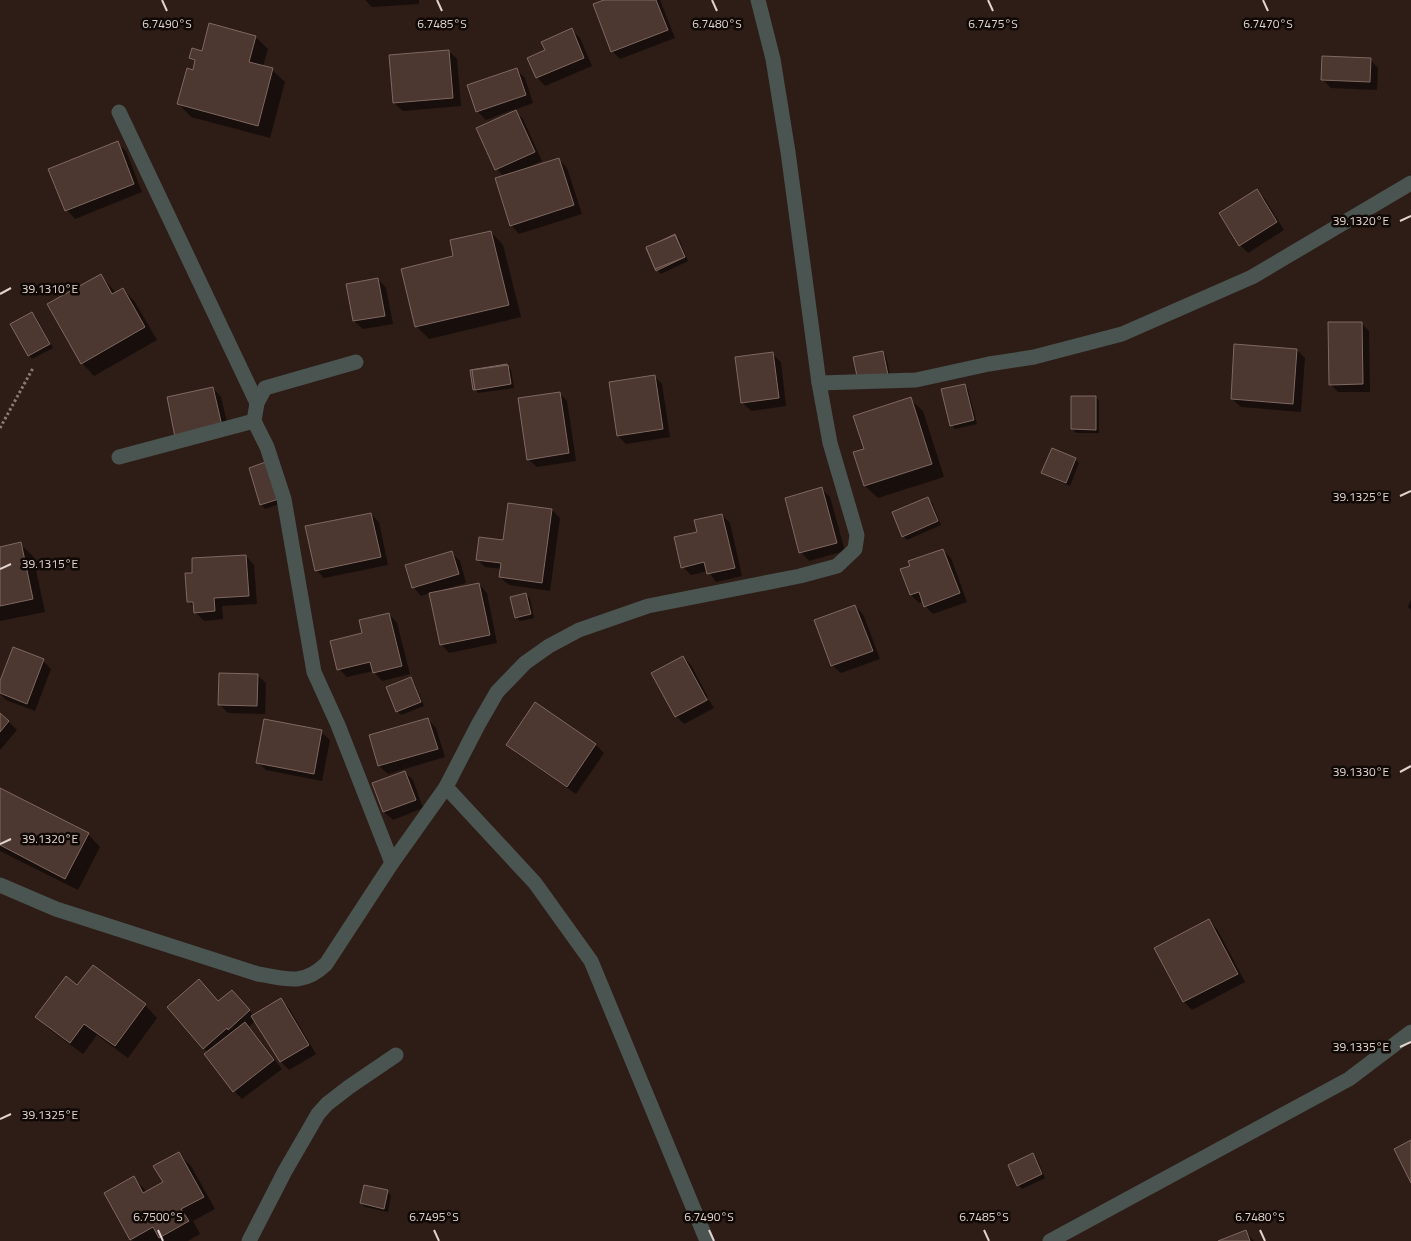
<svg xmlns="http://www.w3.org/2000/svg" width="1411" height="1241" font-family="'Titillium Web',sans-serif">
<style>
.shadow{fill:#0007}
.building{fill:#4c3831;stroke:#7f6861}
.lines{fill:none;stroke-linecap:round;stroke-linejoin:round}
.path{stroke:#8b7b76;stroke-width:3;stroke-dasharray:2.5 2.5;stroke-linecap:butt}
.minor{stroke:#4a5450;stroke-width:15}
.ticks{fill:none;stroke:#e0d3cf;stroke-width:2}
.ticks-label{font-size:12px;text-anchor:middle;fill:#e0d3cf;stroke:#100906;stroke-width:5;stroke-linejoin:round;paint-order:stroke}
</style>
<rect width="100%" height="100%" fill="#2e1c16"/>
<!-- shadow -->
<g class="shadow">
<polygon points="365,0 419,0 419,4 372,7"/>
<polygon points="608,0 660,0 675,38 620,59 612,51"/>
<polygon points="572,30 580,38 592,66 545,86 537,77 546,51"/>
<polygon points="256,37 268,49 263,67 272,70 285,82 270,138 191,117 179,104 196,63 191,58 203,53"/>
<polygon points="449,51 457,59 461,106 403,111 394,103"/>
<polygon points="1370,59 1378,68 1377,90 1331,88 1323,80"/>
<polygon points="516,69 525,78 533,103 514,110 523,119 542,161 526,168 527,170 559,159 567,168 582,214 519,234 511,225 504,177 497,169 513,112 512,110 486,120 478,112 469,86"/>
<polygon points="117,143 126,151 142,192 75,219 67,210"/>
<polygon points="1257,191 1265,199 1284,230 1248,253 1240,245"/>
<polygon points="491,232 503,245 521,317 429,339 416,326"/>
<polygon points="675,236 679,239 688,261 661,274 657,270"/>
<polygon points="101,276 116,293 123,289 135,302 157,340 94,376 82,363"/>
<polygon points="378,279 386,288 393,324 363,329 354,321"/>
<polygon points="32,314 36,317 53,348 32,359 29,355"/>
<polygon points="1361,323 1369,331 1370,392 1338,392 1330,384"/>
<polygon points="1297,350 1305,358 1301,412 1241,407 1232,399"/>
<polygon points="882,352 886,356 891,379 863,385"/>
<polygon points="772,354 781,362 786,406 751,411 742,402"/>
<polygon points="507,366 511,370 514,388 478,393 475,389"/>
<polygon points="654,376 662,384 670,437 626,444 618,436"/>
<polygon points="964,385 968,389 977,424 955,429 952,425"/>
<polygon points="213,388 221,397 230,435 185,444"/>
<polygon points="559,393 567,401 576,461 537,467 528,459"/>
<polygon points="1096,397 1099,401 1099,433 1076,433 1072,429"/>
<polygon points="910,399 923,411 944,477 878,498 865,486 855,453 865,449"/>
<polygon points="1075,459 1079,463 1070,486 1047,476 1043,473"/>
<polygon points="250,468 285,502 265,509 261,505"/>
<polygon points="822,489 830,497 845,551 809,561 801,552"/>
<polygon points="928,499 932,503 941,525 907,540 903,536"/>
<polygon points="552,510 560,518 550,591 509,585 500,577 501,569 485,567 477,559"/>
<polygon points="371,514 379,522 388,565 324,578 316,570"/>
<polygon points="722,515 730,523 742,576 716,582 708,571 691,575 683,567 698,533"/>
<polygon points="20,544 33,556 45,612 0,621 0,548"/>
<polygon points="943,550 951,558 967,602 933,614 925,606 923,601 919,603 911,595"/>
<polygon points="452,553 460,561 466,583 441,590 441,592 479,584 487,593 497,643 449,653 441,644 430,593 421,596 413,587"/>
<polygon points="246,556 254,565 257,604 222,606 223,619 204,621 195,612 195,608 189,602 194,574"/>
<polygon points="526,595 530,598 534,618 520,621 516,617"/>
<polygon points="1411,600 1411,610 1408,607"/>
<polygon points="855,606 863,614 880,659 841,673 832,665"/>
<polygon points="389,614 397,623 410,674 382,681 373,671 347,677 339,669 364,634"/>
<polygon points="683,657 691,665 708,697 677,714 677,717 676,716"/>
<polygon points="43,661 51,669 35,711 6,700 0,694 0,684"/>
<polygon points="257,675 266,683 265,714 228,713 220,705"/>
<polygon points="410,679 414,682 424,706 401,715 397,711"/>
<polygon points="709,700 714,708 684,724 677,717"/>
<polygon points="536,704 596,745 604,753 576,794 516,753 508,745"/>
<polygon points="0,714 17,730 0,750"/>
<polygon points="428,719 436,728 445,757 388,774 379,766 370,736"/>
<polygon points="321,732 330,740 322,781 266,770 257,762"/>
<polygon points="405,772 413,780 423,808 393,820 384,812"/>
<polygon points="0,790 88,834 100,847 78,890 0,851"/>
<polygon points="1209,921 1217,929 1245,982 1192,1010 1184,1002 1156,948"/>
<polygon points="78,986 145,1005 157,1018 128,1058 97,1035 83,1054 49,1029 37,1017"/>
<polygon points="240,1000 254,1016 281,1000 289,1008 316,1054 289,1070 281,1062 256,1020 249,1027 282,1069 242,1099 234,1091 204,1048 219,1003"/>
<polygon points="178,1153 191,1166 215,1209 193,1221 200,1234 188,1241 133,1241 131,1239 134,1178 147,1192 164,1183"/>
<polygon points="1033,1155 1037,1159 1045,1178 1022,1189 1018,1185 1010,1166"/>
<polygon points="388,1192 391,1195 388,1212 365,1207 361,1203"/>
<polygon points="1245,1231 1254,1241 1221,1241"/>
</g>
<!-- building -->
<g class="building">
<polygon points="604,0 656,0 668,30 611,52 593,4"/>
<polygon points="209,23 256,36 249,62 273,68 258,126 177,104 187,68 193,70 195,60 189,58 192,48 202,51"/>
<polygon points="572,28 584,58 536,78 527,58 545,50 541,42"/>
<polygon points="449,50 453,98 393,103 389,55"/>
<polygon points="1322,56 1371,58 1370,82 1321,80"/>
<polygon points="517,68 526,95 476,112 467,85"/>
<polygon points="516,110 535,152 495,170 476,128"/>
<polygon points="118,141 134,184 65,211 48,169"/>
<polygon points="559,158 574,205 510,226 495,178"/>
<polygon points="1257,189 1277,222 1239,246 1219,213"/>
<polygon points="491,231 509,305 415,327 401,269 453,256 450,240"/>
<polygon points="675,234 685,257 656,271 646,248"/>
<polygon points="675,235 685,257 655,269 646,247"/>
<polygon points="101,274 112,294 123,288 145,327 81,364 47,304"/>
<polygon points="378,278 385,316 353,321 346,284"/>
<polygon points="32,312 50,344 28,356 10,324"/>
<polygon points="1328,322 1362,322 1363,384 1329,385"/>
<polygon points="1234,344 1297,349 1293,404 1231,399"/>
<polygon points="883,351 888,375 858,381 853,357"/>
<polygon points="773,352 779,398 741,403 735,357"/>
<polygon points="507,364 509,384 473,390 470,370"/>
<polygon points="508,365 511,384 475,390 472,370"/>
<polygon points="655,375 663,429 617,436 609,382"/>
<polygon points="965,384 974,420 950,426 941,389"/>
<polygon points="213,387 222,426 175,437 167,397"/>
<polygon points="560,392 569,453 527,460 518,398"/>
<polygon points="1071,396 1096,396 1096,430 1071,429"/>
<polygon points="911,397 932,464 864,486 853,452 864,449 853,416"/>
<polygon points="1052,448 1076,458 1066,483 1041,473"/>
<polygon points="271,460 282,498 260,505 249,468"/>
<polygon points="822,487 837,543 799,553 785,498"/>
<polygon points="928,497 938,521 902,537 892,512"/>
<polygon points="508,503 552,509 542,583 499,577 501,563 476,560 479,537 503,540"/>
<polygon points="371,513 381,557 315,571 305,526"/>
<polygon points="722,514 735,568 707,574 704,562 681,568 674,537 697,532 694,520"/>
<polygon points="21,542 33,599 0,606 0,547"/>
<polygon points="943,549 960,593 924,607 919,592 910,595 900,569 910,566 908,561"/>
<polygon points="452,551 459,574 412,588 405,565"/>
<polygon points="246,555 249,596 214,598 215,611 194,613 193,602 187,602 185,573 192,573 192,558"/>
<polygon points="479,583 490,635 440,645 429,593"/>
<polygon points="526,593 531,614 515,618 510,597"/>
<polygon points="855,605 873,651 831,666 814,620"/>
<polygon points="389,613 402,666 373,673 370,662 337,670 330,641 362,633 359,620"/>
<polygon points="13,647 44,659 27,704 0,693 0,681"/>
<polygon points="683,656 707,700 675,717 651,673"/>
<polygon points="219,673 258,674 257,706 218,705"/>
<polygon points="411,677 421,702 396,712 386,687"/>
<polygon points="535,702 596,744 567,787 506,745"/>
<polygon points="0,713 9,721 0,732"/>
<polygon points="428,718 438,749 378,766 369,735"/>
<polygon points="264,719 322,730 314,774 256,763"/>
<polygon points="405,771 416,800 383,812 372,783"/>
<polygon points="0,788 89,833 65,879 0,845"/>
<polygon points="1209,919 1238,974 1183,1002 1154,948"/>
<polygon points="93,965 146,1004 115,1046 84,1024 70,1043 35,1017 66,976 77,985"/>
<polygon points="199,979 218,1001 232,990 250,1010 228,1030 227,1028 203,1049 167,1007"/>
<polygon points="281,998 309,1045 280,1062 251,1016"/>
<polygon points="245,1022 274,1060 233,1092 204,1054"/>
<polygon points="1411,1140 1411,1183 1394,1149"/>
<polygon points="179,1152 204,1197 181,1209 189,1221 159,1238 153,1227 130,1240 104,1193 134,1176 143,1193 163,1182 153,1166"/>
<polygon points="1033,1153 1042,1174 1017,1186 1008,1165"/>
<polygon points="364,1185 388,1190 384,1209 360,1203"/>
<polygon points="1246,1230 1250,1241 1218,1241"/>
</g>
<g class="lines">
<!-- path -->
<polyline class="path" points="0,428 33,368"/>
<!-- minor -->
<g class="minor">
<polyline points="758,0 773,59 788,152 819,383"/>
<polyline points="119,112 257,403"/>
<polyline points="356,362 265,388 257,403 254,421 267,447 284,499 314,672 338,725 392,863"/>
<polyline points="119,457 254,421"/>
<polyline points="446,787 535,883 591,961 707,1241"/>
<path d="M0 885 56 909 258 974C287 979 303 986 326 964L392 863 446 787 478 725 497 692 525 663 549 646 579 630 648 606 800 576 837 566 855 549 857 535 830 443 819 383 916 380 989 364 1034 357 1122 334 1252 277 1411 183"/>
<polyline points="249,1241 285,1171 318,1114 327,1104 349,1087 396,1055"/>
<polyline points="1050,1241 1349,1079 1411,1032"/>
</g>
</g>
<!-- ticks -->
<path class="ticks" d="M162 0 167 11M437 0 442 11M712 0 717 11M988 0 993 11M1263 0 1268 11M1400 221 1411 216M0 294 11 288M1400 496 1411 491M0 569 11 564M1400 772 1411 766M0 844 11 839M1400 1047 1411 1042M0 1119 11 1114M158 1230 163 1241M434 1230 439 1241M709 1230 714 1241M984 1230 989 1241M1260 1230 1265 1241"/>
<g class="ticks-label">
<text x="993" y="28">6.7475°S</text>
<text x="167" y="28">6.7490°S</text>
<text x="442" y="28">6.7485°S</text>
<text x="717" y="28">6.7480°S</text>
<text x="1268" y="28">6.7470°S</text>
<text x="1361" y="225">39.1320°E</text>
<text x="50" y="293">39.1310°E</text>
<text x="1361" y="501">39.1325°E</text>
<text x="50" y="568">39.1315°E</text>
<text x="1361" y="776">39.1330°E</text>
<text x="50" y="843">39.1320°E</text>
<text x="1361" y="1051">39.1335°E</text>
<text x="50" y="1119">39.1325°E</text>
<text x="158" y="1221">6.7500°S</text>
<text x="434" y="1221">6.7495°S</text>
<text x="709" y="1221">6.7490°S</text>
<text x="984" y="1221">6.7485°S</text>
<text x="1260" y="1221">6.7480°S</text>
</g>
</svg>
